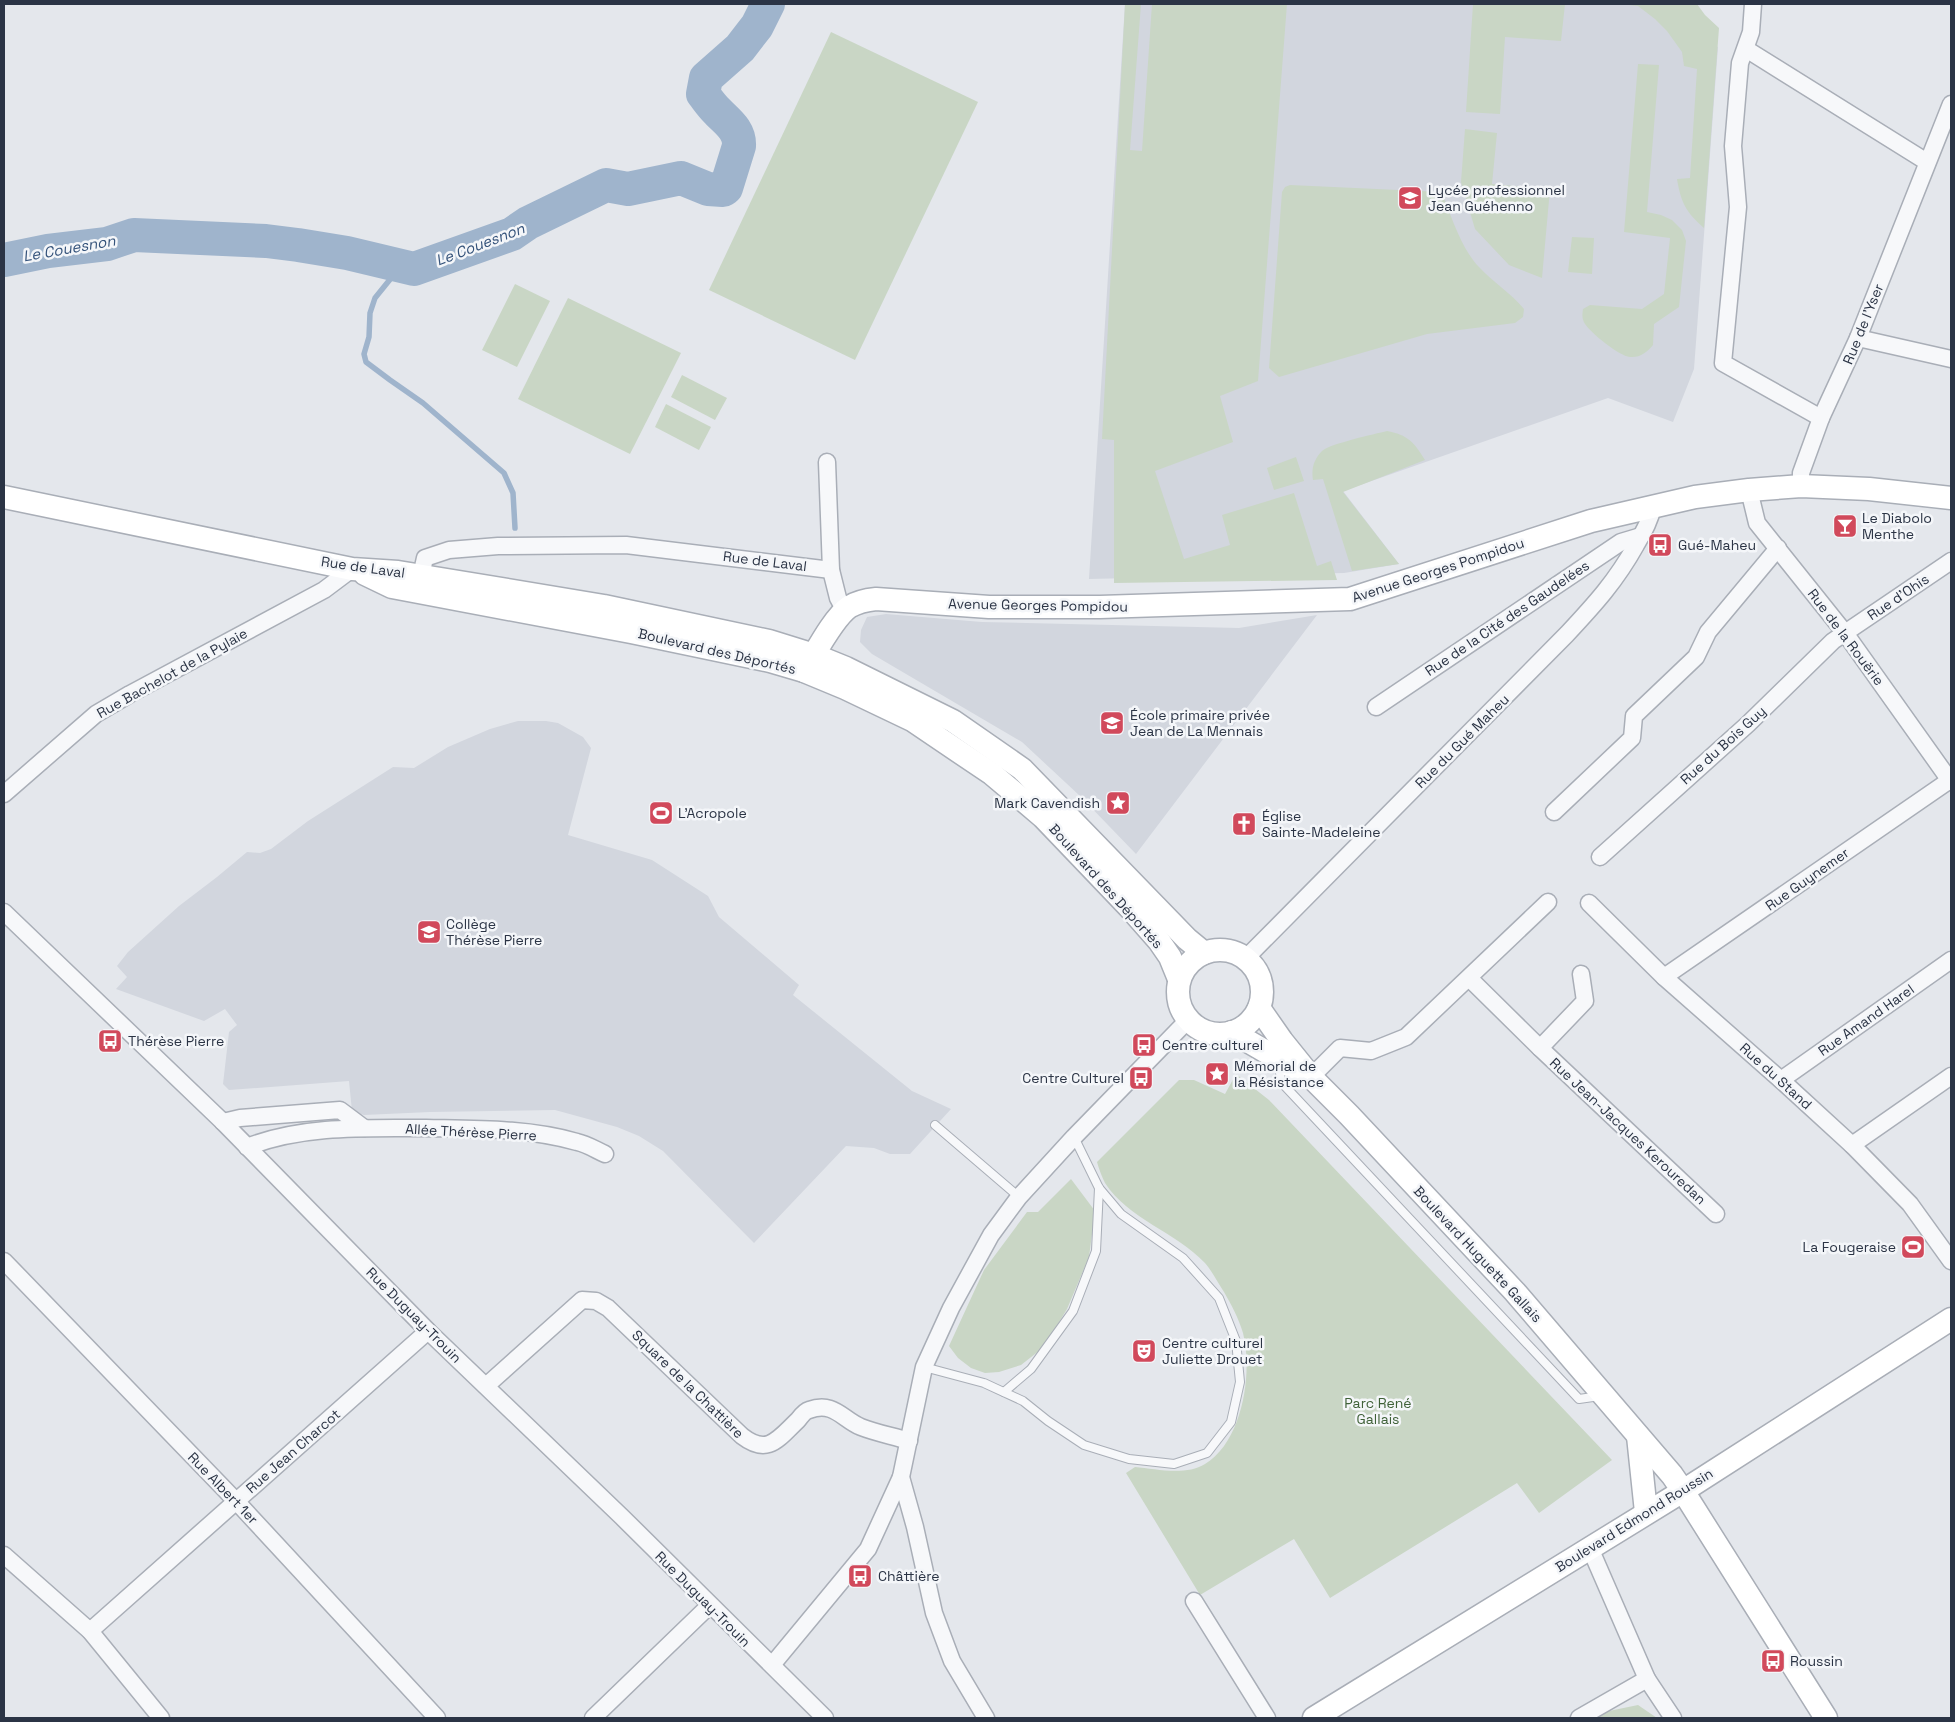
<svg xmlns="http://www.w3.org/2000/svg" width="1955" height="1722" font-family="'Space Grotesk',sans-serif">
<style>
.built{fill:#d2d6de}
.green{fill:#c9d6c5}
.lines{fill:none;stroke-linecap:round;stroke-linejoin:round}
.stream{stroke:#9fb4cc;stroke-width:5.5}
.river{stroke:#9fb4cc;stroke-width:34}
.lane-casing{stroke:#a9aeb7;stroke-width:10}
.street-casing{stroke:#a9aeb7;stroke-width:19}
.secondary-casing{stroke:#a9aeb7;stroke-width:25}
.lane{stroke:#f7f8fa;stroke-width:8}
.street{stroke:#f7f8fa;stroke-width:16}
.secondary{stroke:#fff;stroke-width:22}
.labels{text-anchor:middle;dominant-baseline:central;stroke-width:5;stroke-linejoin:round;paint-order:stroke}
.poi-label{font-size:14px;fill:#2b3445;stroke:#f4f6f9;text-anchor:start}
.street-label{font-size:14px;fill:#2b3445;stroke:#f4f6f9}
.park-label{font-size:14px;fill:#3f6138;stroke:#f4f6f9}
.water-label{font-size:15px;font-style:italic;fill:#34527a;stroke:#f4f6f9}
</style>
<rect width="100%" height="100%" fill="#e4e7ec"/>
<!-- built -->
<g class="built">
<polygon points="1125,4 1657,4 1718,47 1694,369 1673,422 1608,398 1343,491 1399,564 1344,573 1089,579"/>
<polygon points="886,614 982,622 1239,628 1317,615 1136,854 1080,796 1022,742 872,654 860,642 861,630 867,617"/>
<polygon points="518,721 546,721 558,723 583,737 591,748 568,835 652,860 708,896 719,917 799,985 793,995 912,1091 951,1109 910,1154 890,1154 874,1148 846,1146 754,1243 663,1151 639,1136 617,1127 555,1110 430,1112 364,1115 352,1111 349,1081 229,1090 223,1084 229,1032 237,1025 225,1009 204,1021 116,989 127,977 117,966 128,952 179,906 217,877 247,852 260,853 271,849 308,821 393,767 414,768 448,747 490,729"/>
</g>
<!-- green -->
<g class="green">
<polygon points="1125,4 1141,4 1130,150 1142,151 1152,4 1287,4 1258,381 1220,396 1233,442 1155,471 1184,559 1230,545 1222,515 1294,493 1317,566 1331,561 1337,580 1114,583 1114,440 1102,439"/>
<polygon points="1473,4 1565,4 1561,41 1505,37 1500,114 1466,112"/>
<path d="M1619 4H1697L1705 15 1719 28 1704 228C1686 212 1681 203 1677 179L1690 178 1697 69 1684 66 1682 52 1667 31 1655 19 1638 6Z"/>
<polygon points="831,32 978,102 855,360 709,290"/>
<path d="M1638 64 1659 65 1647 212 1661 215 1672 220 1682 230 1686 241 1679 307 1654 324 1653 345C1647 352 1640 358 1630 357 1619 356 1591 333 1585 324 1582 319 1582 316 1583 309L1590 305 1642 309 1664 294 1670 238 1624 232Z"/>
<polygon points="1465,129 1497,133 1492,184 1550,189 1542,278 1509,265 1475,229 1461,182"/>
<path d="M1290 185 1442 192C1450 214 1462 250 1479 267 1493 282 1511 293 1524 309L1523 317 1515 323 1427 334 1279 377 1269 368 1282 192 1285 187Z"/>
<polygon points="1572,237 1594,238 1592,274 1568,272"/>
<polygon points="515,284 550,301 517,367 482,350"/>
<polygon points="568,298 681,353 630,454 518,399"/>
<polygon points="682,375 727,398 715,420 671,397"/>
<polygon points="666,404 711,427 699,450 655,427"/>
<path d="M1387 431C1408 435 1414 442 1425 460L1343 492 1399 564 1352 571 1323 479 1313 480C1311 469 1314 459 1322 451 1329 444 1375 434 1387 431Z"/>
<polygon points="1296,457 1304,481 1274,490 1267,468"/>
<path d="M1236 1074 1269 1100 1612 1460 1539 1513 1517 1483 1330 1598 1294 1539 1200 1595 1126 1473 1135 1467C1156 1469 1186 1476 1205 1464 1243 1441 1253 1372 1243 1333 1239 1319 1231 1304 1224 1292 1218 1283 1212 1271 1205 1263 1176 1232 1128 1219 1105 1183 1102 1177 1099 1169 1097 1162L1179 1080H1194L1225 1094Z"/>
<polygon points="1071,1179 1095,1211 1089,1257 1067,1309 1044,1347 1021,1365 999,1372 985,1373 971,1368 958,1358 949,1346 984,1270 1027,1212 1038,1212"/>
<polygon points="1638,1705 1657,1718 1597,1718 1609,1711"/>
</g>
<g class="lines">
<!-- stream -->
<polyline class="stream" points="403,266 396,272 375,298 370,313 369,337 364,354 366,362 390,380 423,403 504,473 513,493 515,528"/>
<!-- river -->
<path class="river" d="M4 260 48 251 107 244 134 235 266 241 298 245 347 253 414 269 512 234 528 223 606 185 628 189 681 178 708 189 723 190 726 188 739 146C740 129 726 121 716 110 711 105 707 99 703 94L706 78 740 48 757 26 768 4"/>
<defs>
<g id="lane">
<polyline points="1279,1063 1281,1082 1579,1399 1600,1396"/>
<polyline points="935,1125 1019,1197"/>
<polyline points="924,1367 984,1383 1023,1401 1048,1421 1084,1445 1129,1459 1174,1464 1207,1453 1231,1422 1240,1382 1236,1341 1219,1298 1183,1258 1121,1214 1099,1188 1074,1137"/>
<polyline points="1004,1392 1031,1369 1073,1311 1096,1251 1099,1188"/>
</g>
<g id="street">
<polyline points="1753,4 1751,32 1740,63 1733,146 1738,207 1723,363 1821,418"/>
<polyline points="1746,49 1927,162"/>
<polyline points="1858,338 1951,359"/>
<polyline points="827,462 831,570 838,598 845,611"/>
<polyline points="1801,486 1801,473 1821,418 1858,338 1951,104"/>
<polyline points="1749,490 1757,523 1845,633 1951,782"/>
<polyline points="421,576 425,558 449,550 498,546 626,545 831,570"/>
<polyline points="1376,707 1621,542 1641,536"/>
<polyline points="4,794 96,714 130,694 324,590 352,569"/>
<polyline points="1554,812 1632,738 1634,716 1696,657 1708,632 1778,548"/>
<polyline points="1600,857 1748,724 1833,641 1951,561"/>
<polyline points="1589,903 1664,977 1781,1080 1852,1145 1910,1204 1951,1261"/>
<polyline points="4,912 223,1122 428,1331 622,1517 825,1718"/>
<path d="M1246 958 1567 634C1595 604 1616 581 1636 545 1644 531 1650 521 1653 506"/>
<polyline points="1664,977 1950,780"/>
<polyline points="1469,978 1540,1048 1716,1214"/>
<polyline points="1540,1048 1585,1001 1581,974"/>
<polyline points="1311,1077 1340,1048 1371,1051 1406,1037 1548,902"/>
<polyline points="1781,1080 1951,960"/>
<polyline points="223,1122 240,1118 340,1110 364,1128"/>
<polyline points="1852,1145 1951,1076"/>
<path d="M247 1147C303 1125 367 1128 426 1128 476 1129 529 1128 577 1142 587 1144 596 1150 605 1154"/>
<polyline points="4,1261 236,1501 437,1718"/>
<path d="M486 1386 582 1300 596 1301 608 1308 742 1436C768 1456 778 1439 798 1420 801 1416 805 1411 809 1410 834 1401 842 1419 861 1427 876 1433 893 1436 909 1441"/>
<polyline points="1590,1548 1647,1679 1673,1718"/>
<polyline points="4,1555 90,1631 161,1718"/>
<polyline points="1194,1601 1267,1718"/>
<polyline points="90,1631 428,1331"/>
<polyline points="772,1665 868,1549 901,1477"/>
<polyline points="593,1718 709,1606"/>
<polyline points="986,1718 952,1661 934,1613 915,1527 901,1477 924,1367 951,1308 991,1235 1019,1197 1074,1137 1188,1020"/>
<polyline points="1579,1718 1647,1679"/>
</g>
<g id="secondary">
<polyline points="4,497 352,569 398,572 604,606 769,641 814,655 846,668 953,721 1022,769 1187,939 1204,953"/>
<polyline points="365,574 392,587 631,632 770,661 804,671 845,688 912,720 992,774 1043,817 1130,908 1159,941 1170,957 1179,979"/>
<path d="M804 671C815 654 833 618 849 607 857 602 866 600 876 599L989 607H1100L1350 599 1591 521 1695 497 1749 490 1801 486 1869 489 1951 498"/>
<circle cx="1220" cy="992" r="42"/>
<polyline points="1259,1008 1282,1041 1311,1077 1349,1115 1515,1292 1672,1475 1683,1491 1826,1718"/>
<polyline points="1232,1032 1299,1071"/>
<polyline points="1638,1436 1646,1512"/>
<polyline points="1314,1718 1683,1491 1951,1319"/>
</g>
</defs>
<!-- lane casing -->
<use href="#lane" class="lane-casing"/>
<!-- street casing -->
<use href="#street" class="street-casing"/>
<!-- secondary casing -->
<use href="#secondary" class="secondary-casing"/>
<!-- lane -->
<use href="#lane" class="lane"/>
<!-- street -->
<use href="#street" class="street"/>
<!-- secondary -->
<use href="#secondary" class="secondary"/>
</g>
<!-- icons -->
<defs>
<symbol id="school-square" viewBox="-11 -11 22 22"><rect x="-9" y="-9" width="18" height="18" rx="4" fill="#d1495b" stroke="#f4f6f9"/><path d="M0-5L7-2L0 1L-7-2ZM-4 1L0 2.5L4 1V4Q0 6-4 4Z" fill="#fff"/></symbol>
<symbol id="bar-square" viewBox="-11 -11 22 22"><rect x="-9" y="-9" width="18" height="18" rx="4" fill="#d1495b" stroke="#f4f6f9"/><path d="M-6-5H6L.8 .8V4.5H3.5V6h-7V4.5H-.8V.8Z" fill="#fff"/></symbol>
<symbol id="bus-square" viewBox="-11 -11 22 22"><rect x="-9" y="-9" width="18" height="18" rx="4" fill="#d1495b" stroke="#f4f6f9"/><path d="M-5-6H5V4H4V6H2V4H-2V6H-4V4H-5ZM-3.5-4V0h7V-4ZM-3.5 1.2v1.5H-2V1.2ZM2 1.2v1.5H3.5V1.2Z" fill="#fff"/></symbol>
<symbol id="sight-square" viewBox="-11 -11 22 22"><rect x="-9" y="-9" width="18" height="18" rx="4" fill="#d1495b" stroke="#f4f6f9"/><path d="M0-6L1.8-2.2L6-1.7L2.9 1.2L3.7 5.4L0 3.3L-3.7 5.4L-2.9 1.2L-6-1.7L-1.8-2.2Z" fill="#fff"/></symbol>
<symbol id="stadium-square" viewBox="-11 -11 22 22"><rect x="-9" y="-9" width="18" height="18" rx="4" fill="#d1495b" stroke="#f4f6f9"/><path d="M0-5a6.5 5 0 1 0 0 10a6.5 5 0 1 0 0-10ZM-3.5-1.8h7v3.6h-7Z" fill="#fff"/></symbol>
<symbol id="church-square" viewBox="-11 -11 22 22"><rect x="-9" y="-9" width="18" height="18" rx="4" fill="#d1495b" stroke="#f4f6f9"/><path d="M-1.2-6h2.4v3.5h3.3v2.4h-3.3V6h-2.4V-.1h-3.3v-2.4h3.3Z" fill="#fff"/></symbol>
<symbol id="theatre-square" viewBox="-11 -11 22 22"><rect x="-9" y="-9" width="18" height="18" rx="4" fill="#d1495b" stroke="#f4f6f9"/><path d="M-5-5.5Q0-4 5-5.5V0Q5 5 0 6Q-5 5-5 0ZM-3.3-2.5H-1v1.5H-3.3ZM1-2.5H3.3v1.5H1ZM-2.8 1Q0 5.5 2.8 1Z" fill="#fff"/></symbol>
</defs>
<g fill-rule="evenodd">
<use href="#school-square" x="1396" y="184" width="28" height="28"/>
<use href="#bar-square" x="1831" y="512" width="28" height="28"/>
<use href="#bus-square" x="1646" y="531" width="28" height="28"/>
<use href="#school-square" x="1098" y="709" width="28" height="28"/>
<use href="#sight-square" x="1104" y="789" width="28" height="28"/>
<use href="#stadium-square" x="647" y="799" width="28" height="28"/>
<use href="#church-square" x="1230" y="810" width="28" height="28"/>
<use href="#school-square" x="415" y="918" width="28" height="28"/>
<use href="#bus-square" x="96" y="1027" width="28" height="28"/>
<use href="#bus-square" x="1130" y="1031" width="28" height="28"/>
<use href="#sight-square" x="1203" y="1060" width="28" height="28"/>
<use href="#bus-square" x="1127" y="1064" width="28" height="28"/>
<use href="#stadium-square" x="1899" y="1233" width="28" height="28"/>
<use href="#theatre-square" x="1130" y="1337" width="28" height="28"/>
<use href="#bus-square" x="846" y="1562" width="28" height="28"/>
<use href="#bus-square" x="1759" y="1647" width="28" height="28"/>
</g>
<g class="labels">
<!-- poi labels -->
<g class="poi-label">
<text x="1428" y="190">Lycée professionnel<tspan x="1428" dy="16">Jean Guéhenno</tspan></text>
<text x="1862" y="518">Le Diabolo<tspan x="1862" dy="16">Menthe</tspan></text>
<text x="1678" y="545">Gué-Maheu</text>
<text x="1130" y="715">École primaire privée<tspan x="1130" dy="16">Jean de La Mennais</tspan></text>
<text x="1100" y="803" text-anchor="end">Mark Cavendish</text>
<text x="678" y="813">L'Acropole</text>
<text x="1262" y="816">Église<tspan x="1262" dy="16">Sainte-Madeleine</tspan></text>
<text x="446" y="924">Collège<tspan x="446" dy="16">Thérèse Pierre</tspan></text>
<text x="128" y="1041">Thérèse Pierre</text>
<text x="1162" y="1045">Centre culturel</text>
<text x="1234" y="1066">Mémorial de<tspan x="1234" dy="16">la Résistance</tspan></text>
<text x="1124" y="1078" text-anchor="end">Centre Culturel</text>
<text x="1896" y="1247" text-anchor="end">La Fougeraise</text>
<text x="1162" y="1343">Centre culturel<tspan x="1162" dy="16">Juliette Drouet</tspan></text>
<text x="878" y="1576">Châttière</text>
<text x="1790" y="1661">Roussin</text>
</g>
<!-- street labels -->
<g class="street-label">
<text transform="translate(1863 324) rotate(-68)">Rue de l'Yser</text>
<text transform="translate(765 561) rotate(7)">Rue de Laval</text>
<text transform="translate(363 567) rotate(8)">Rue de Laval</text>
<text transform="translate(1438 570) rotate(-18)">Avenue Georges Pompidou</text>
<text transform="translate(1898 597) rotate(-34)">Rue d'Ohis</text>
<text transform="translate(1038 605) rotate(1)">Avenue Georges Pompidou</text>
<text transform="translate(1507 618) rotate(-34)">Rue de la Cité des Gaudelées</text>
<text transform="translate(1846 637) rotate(53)">Rue de la Rouërie</text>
<text transform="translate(717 651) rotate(13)">Boulevard des Déportés</text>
<text transform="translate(172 673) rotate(-29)">Rue Bachelot de la Pylaie</text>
<text transform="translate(1462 741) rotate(-45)">Rue du Gué Maheu</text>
<text transform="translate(1723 745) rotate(-42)">Rue du Bois Guy</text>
<text transform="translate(1807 879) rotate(-35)">Rue Guynemer</text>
<text transform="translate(1106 886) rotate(48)">Boulevard des Déportés</text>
<text transform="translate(1866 1020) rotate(-35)">Rue Amand Harel</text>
<text transform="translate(1776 1076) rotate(42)">Rue du Stand</text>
<text transform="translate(1628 1131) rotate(43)">Rue Jean-Jacques Kerouredan</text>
<text transform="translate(471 1132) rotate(3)">Allée Thérèse Pierre</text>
<text transform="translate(1478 1254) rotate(47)">Boulevard Huguette Gallais</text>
<text transform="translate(414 1315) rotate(45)">Rue Duguay-Trouin</text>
<text transform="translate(688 1384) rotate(44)">Square de la Chattière</text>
<text transform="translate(293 1451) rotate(-41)">Rue Jean Charcot</text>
<text transform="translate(223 1488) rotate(46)">Rue Albert 1er</text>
<text transform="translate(1634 1520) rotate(-32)">Boulevard Edmond Roussin</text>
<text transform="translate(703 1599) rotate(45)">Rue Duguay-Trouin</text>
</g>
<!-- park labels -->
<g class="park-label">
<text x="1378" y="1403">Parc René<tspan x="1378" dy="16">Gallais</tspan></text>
</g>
<!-- water labels -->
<g class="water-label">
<text transform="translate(480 244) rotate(-21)">Le Couesnon</text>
<text transform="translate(69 248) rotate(-10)">Le Couesnon</text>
</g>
</g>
<!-- border -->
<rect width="1955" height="1722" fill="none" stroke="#2b3445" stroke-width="10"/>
</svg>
